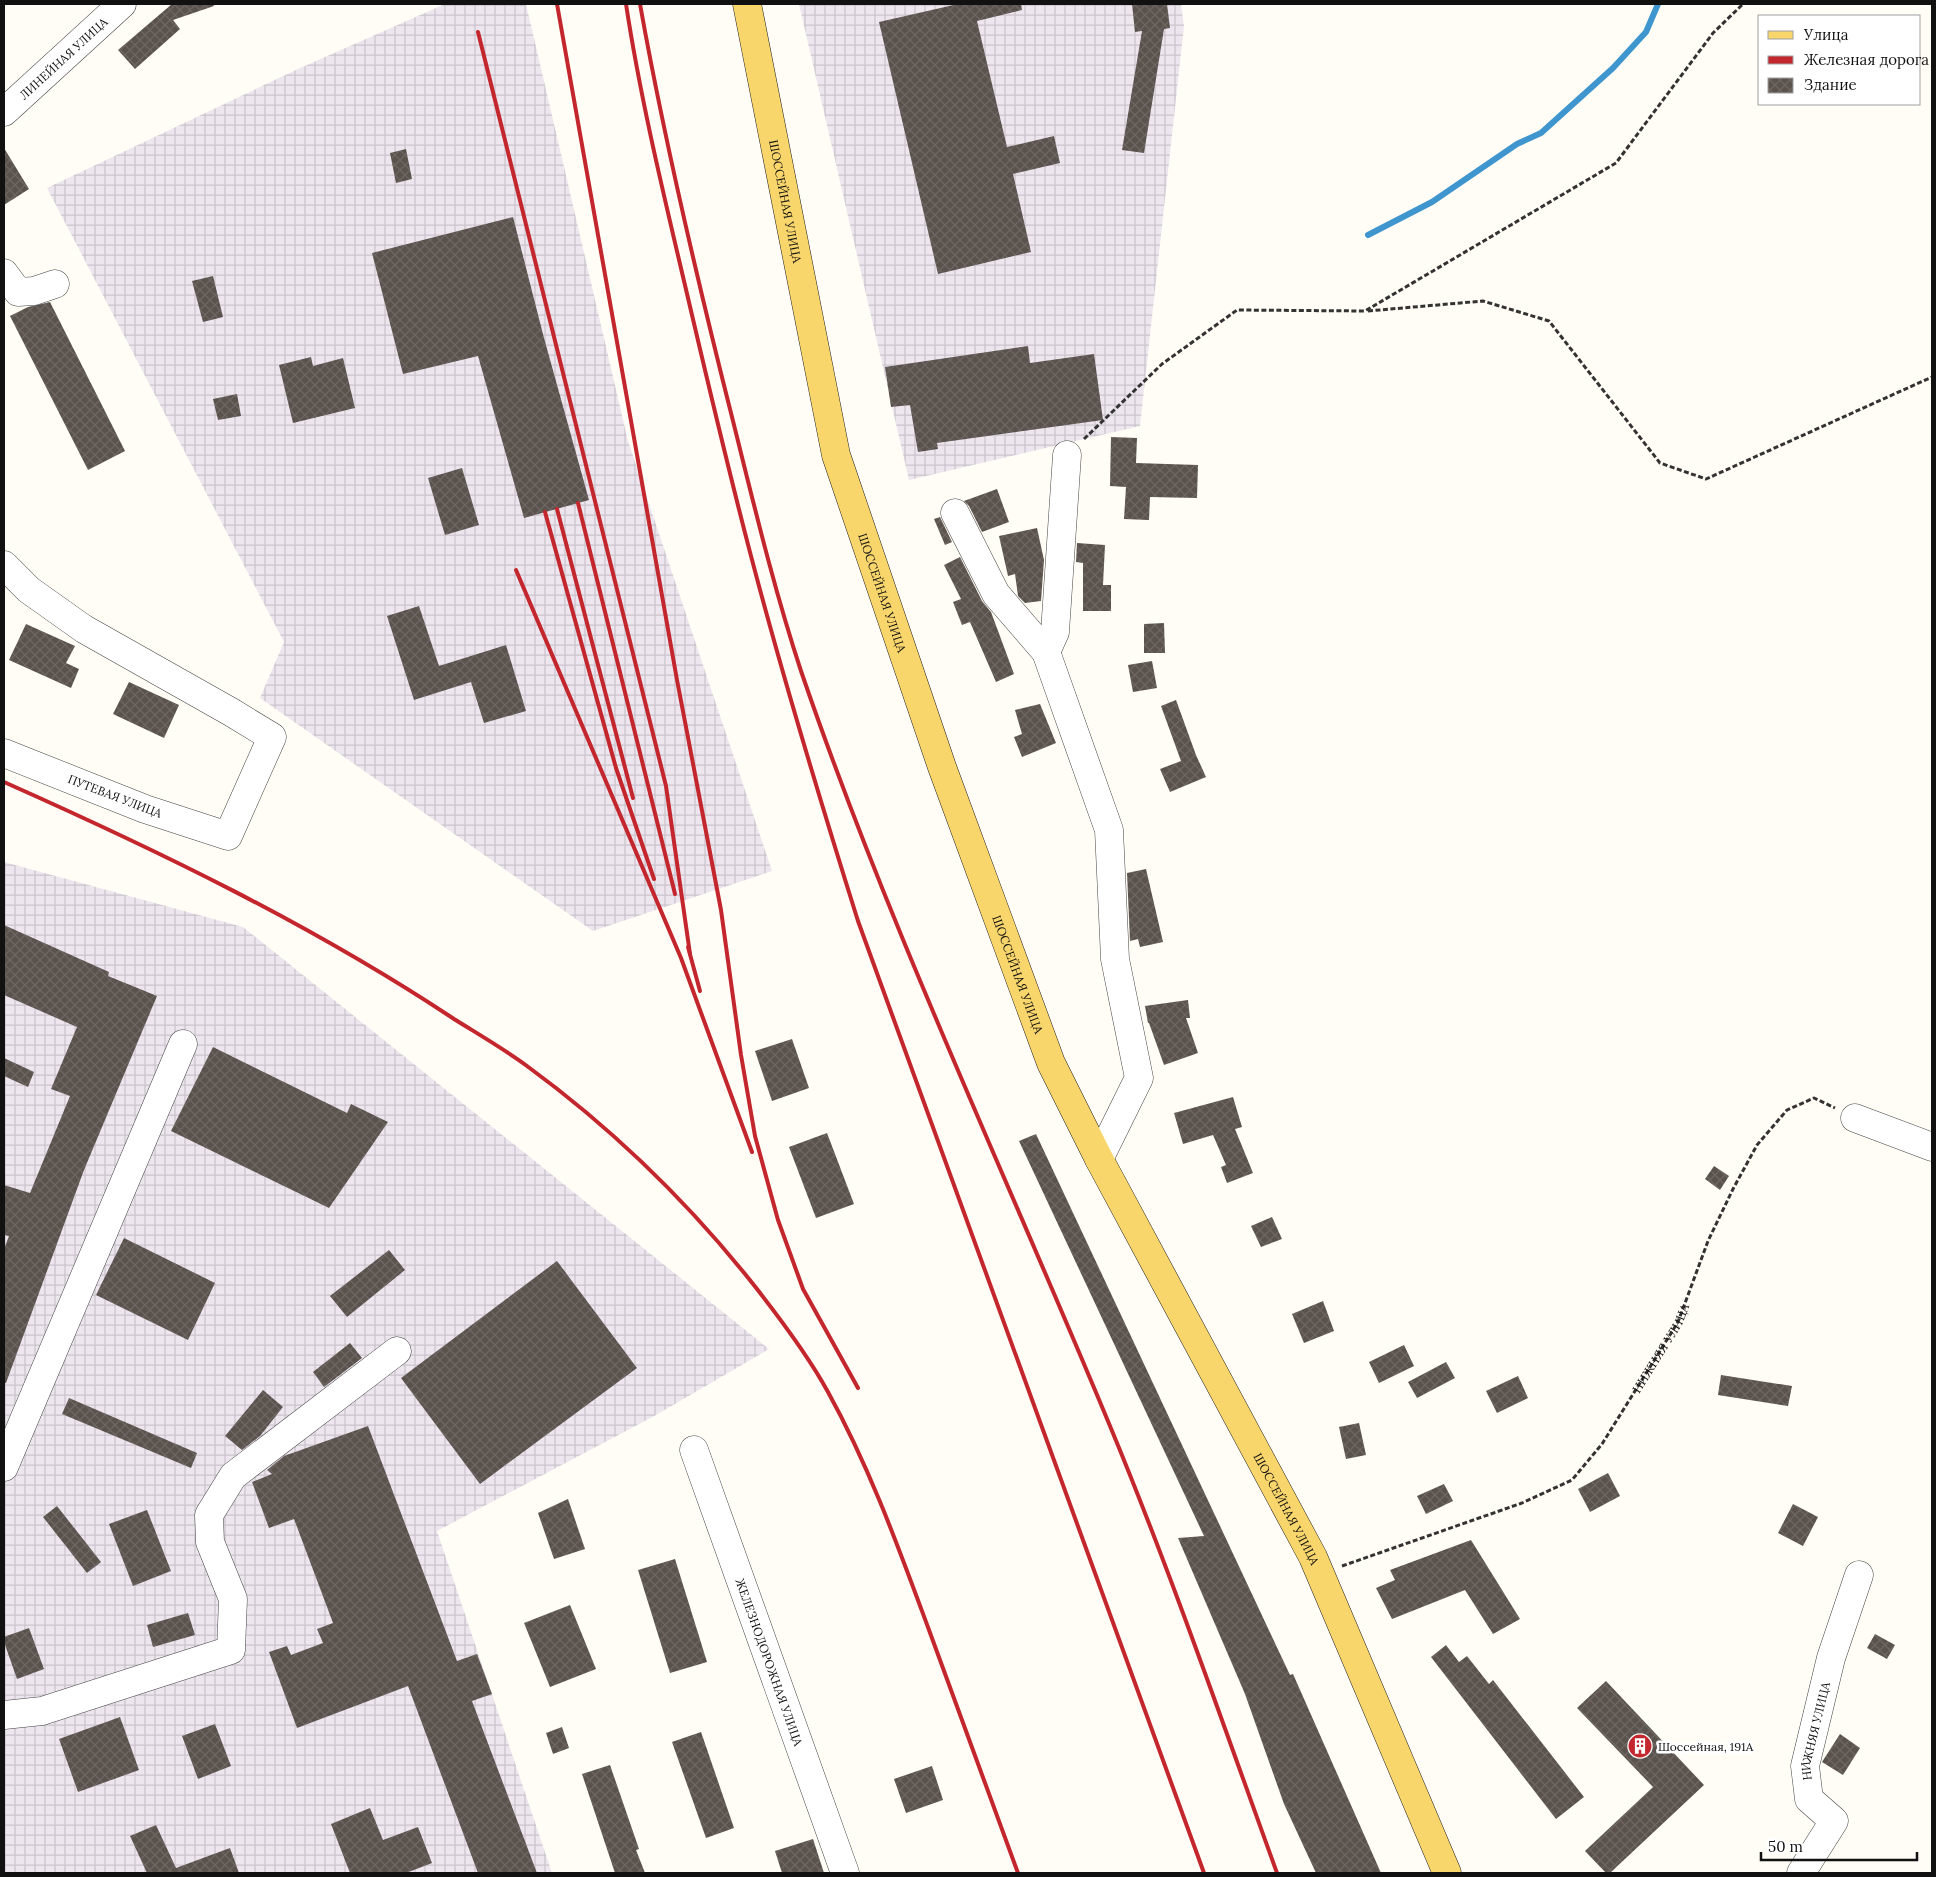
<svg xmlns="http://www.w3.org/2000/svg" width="1936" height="1877" font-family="Lora,serif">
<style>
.industrial{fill:url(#industrial-grid)}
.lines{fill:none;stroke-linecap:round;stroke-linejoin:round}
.stream{stroke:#3f96cf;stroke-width:6}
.building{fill:url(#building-cross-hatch)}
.minor-casing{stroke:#444;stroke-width:29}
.major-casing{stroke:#222;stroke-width:29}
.path{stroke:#333;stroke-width:3;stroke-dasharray:5 2.5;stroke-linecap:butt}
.minor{stroke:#fff;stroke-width:28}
.major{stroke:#f9d66b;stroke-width:28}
.rail{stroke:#c4262e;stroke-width:4}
.labels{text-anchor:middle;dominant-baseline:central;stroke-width:5;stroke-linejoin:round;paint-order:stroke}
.street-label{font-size:12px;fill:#111;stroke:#fff}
.poi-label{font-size:12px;fill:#111;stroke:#fff;text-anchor:start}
</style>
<defs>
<pattern id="industrial-grid" width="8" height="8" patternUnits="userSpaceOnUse" patternTransform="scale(1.25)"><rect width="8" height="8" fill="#eee6ef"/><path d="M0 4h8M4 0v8" fill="none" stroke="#cbc4cc"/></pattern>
<pattern id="building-cross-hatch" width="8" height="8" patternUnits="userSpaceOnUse" patternTransform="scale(1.25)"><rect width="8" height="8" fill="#5a524d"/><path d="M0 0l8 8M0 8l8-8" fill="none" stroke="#6d6662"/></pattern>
</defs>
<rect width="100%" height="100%" fill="#fffdf5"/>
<!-- industrial -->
<g class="industrial">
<polygon points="445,4 526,4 628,441 772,871 593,931 260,698 284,642 47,188 298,69"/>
<polygon points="799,4 1181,4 1184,26 1140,426 909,480"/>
<polygon points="4,862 243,927 769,1349 656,1415 437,1531 552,1873 4,1873"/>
</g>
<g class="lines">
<!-- stream -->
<polyline class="stream" points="1368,235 1432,202 1517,144 1541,133 1613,68 1646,32 1658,4"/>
</g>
<!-- building -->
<g class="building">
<polygon points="172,4 213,4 214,6 173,20 180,29 135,69 118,50"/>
<polygon points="958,4 1021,4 1022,10 977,21 1007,147 1054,136 1060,163 1013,174 1031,252 938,274 879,22"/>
<polygon points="1132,4 1167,4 1170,28 1164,29 1144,153 1122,150 1142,31 1135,32"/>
<polygon points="4,148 29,189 4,205"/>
<polygon points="406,149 412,179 396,183 390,153"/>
<polygon points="513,217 544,338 589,500 524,518 478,356 403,374 372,253"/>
<polygon points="213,276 223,317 203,322 192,281"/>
<polygon points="50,302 125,451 88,470 10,316 28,307"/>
<polygon points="1028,346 1030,363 1094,354 1103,420 937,443 938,449 918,452 910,405 891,407 885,367"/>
<polygon points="311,357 313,366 343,358 355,408 293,423 279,365"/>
<polygon points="237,394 241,416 218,420 213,399"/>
<polygon points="1111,437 1137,438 1136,463 1198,465 1197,498 1150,497 1149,520 1124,519 1126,487 1110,486"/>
<polygon points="462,468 479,525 445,535 428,478"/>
<polygon points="997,489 1009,522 982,532 969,506 964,501"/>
<polygon points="940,517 952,542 945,545 934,519"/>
<polygon points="1037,528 1044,560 1041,601 1025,603 1018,596 1015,574 1008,576 999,536"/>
<polygon points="1077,543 1105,545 1103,585 1111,585 1111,611 1083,611 1083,563 1076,562"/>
<polygon points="960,557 982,601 991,612 1014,674 996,682 970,622 962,625 953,602 961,599 944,565"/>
<polygon points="419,606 439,666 506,645 526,711 484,723 471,682 414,700 387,616"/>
<polygon points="1164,623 1165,653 1144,653 1144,624"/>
<polygon points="26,624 75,646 66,663 79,669 71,688 9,660"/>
<polygon points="1152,661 1157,688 1133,692 1128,665"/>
<polygon points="129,682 179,705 164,738 113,714"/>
<polygon points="1176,700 1196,755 1206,777 1170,792 1160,769 1181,761 1161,706"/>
<polygon points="1040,704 1056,743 1022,757 1014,737 1022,734 1015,710"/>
<polygon points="1146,869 1163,942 1140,947 1138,939 1130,941 1127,873"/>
<polygon points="4,925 109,972 108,976 157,996 84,1170 6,1383 4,1383 4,1249 9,1236 4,1235 4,1185 30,1193 70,1096 51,1089 77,1027 4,995"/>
<polygon points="1188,1000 1190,1018 1186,1018 1198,1053 1164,1065 1149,1023 1148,1023 1145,1006"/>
<polygon points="792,1039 809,1088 772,1101 755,1051"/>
<polygon points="213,1047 347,1113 351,1104 388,1122 329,1208 171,1131"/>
<polygon points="4,1058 34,1072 28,1087 4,1076"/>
<polygon points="1233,1097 1242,1127 1235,1129 1253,1173 1227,1183 1221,1167 1226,1165 1213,1135 1183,1144 1174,1113"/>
<polygon points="827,1133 854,1204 816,1218 789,1147"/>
<polygon points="1036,1134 1290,1675 1293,1674 1381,1873 1316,1873 1284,1804 1245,1694 1178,1538 1204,1536 1019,1141"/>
<polygon points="1714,1166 1729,1176 1720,1190 1705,1179"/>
<polygon points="1272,1217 1282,1239 1261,1247 1251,1226"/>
<polygon points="124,1238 215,1283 188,1340 96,1295"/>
<polygon points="389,1250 405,1270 347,1317 330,1296"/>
<polygon points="557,1261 637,1368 480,1484 401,1378"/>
<polygon points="1323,1301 1334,1331 1304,1343 1292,1314"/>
<polygon points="350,1343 362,1358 324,1387 313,1372"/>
<polygon points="1404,1345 1414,1366 1379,1383 1369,1362"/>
<polygon points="1446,1362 1455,1378 1417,1398 1408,1382"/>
<polygon points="1721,1375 1792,1386 1788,1406 1718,1395"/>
<polygon points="1518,1376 1528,1398 1497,1413 1486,1391"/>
<polygon points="263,1390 283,1407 260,1436 242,1450 225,1436"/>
<polygon points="69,1398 197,1453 191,1468 62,1414"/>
<polygon points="1359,1423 1366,1455 1346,1459 1339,1427"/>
<polygon points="368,1426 457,1661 477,1654 492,1694 472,1701 537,1873 478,1873 408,1686 297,1728 269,1652 287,1646 291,1655 323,1643 317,1629 333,1623 294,1519 269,1528 252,1482 272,1474 267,1470 284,1456"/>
<polygon points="1608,1473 1620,1496 1590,1512 1578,1489"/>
<polygon points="1444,1484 1453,1501 1426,1514 1417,1496"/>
<polygon points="568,1499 585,1549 554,1559 538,1513"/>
<polygon points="1793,1504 1818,1517 1803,1546 1778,1533"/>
<polygon points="57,1506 101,1562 87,1573 43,1517"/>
<polygon points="147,1510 171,1571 133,1586 109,1524"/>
<polygon points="1471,1540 1520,1619 1493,1634 1465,1590 1392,1619 1376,1588 1395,1580 1390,1570"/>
<polygon points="675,1559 707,1662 670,1673 638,1570"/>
<polygon points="570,1605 596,1669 550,1687 524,1623"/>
<polygon points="188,1613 195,1635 153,1647 147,1625"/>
<polygon points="29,1628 44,1669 17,1679 4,1642 4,1637"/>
<polygon points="1875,1634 1895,1645 1887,1659 1867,1648"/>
<polygon points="1446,1645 1459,1662 1467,1656 1489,1684 1493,1680 1584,1797 1556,1819 1431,1657"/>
<polygon points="1606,1681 1704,1785 1610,1873 1606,1873 1585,1851 1653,1787 1577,1708"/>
<polygon points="120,1717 139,1770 78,1792 59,1739"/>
<polygon points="215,1724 231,1766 198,1779 182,1736"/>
<polygon points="562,1727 569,1748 553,1754 546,1733"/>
<polygon points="701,1732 734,1828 706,1838 672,1742"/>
<polygon points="1840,1734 1860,1748 1843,1775 1822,1762"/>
<polygon points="610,1765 639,1849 636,1850 645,1873 615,1873 582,1774"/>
<polygon points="932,1766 943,1800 906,1813 894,1779"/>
<polygon points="370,1808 383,1840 418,1827 432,1863 406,1873 350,1873 331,1824"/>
<polygon points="156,1825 176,1868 230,1848 239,1873 147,1873 130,1836"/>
<polygon points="813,1839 824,1873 782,1873 775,1851"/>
</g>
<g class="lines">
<defs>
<g id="minor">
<path id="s2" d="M4 112 122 4"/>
<polyline points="4,273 18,292 34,291 55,284"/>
<polyline points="955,513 996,594 1046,652 1109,830 1115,959 1139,1078 1099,1159"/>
<polyline points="4,565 29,590 84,629 231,712 272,737 228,836 145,809 4,753"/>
<polyline points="1046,652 1055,632 1067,455"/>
<polyline points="1855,1118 1932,1147"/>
<path id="s3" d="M694 1450 845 1873"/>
<polyline points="4,1467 183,1044"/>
<polyline points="4,1715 42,1711 231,1650 233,1599 210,1542 209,1515 233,1476 397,1351"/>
<path id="s4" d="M1801 1873 1834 1821 1809 1799 1805 1766 1831 1658 1859 1575"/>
</g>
<g id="major">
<path id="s5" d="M747 4 836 455 942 767 1051 1063 1099 1159 1313 1557 1447 1873"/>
</g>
</defs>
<!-- minor casing -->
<use href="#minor" class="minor-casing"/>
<!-- major casing -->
<use href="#major" class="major-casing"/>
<!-- path -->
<g class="path">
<polyline points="1368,311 1483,301 1549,321 1660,463 1706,479 1932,377"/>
<polyline points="1084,439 1162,364 1237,310 1365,311 1616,163 1713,33 1743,4"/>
<path id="s1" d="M1342 1566 1522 1503 1572 1480 1602 1444 1678 1322 1708 1241 1733 1189 1757 1145 1787 1110 1814 1098 1835 1108"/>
</g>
<!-- minor -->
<use href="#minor" class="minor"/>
<!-- major -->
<use href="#major" class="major"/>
<!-- rail -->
<g class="rail">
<polyline points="557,4 677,680 721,910 741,1055 755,1136 778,1220 803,1289 858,1388"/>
<path d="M626 4C642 109 668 212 692 315 711 396 730 476 751 556 783 678 820 800 858 921L1204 1873"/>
<path d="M640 4C665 144 698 283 733 421 754 505 774 589 801 671 889 928 1006 1175 1110 1426 1171 1573 1223 1724 1277 1873"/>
<polyline points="478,32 666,786 690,954"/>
<polyline points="578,503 675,894"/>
<polyline points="557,509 633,798"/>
<polyline points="545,512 616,768 654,879"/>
<polyline points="516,570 681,958 752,1152"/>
<path d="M4 782C159 851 312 925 454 1019 478 1034 504 1049 527 1066 613 1129 691 1205 757 1289 782 1321 809 1357 828 1392 870 1468 899 1549 929 1630 958 1711 988 1792 1018 1873"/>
<polyline points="688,947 700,991"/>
</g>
</g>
<!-- icons -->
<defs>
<symbol id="building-disc" viewBox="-11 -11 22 22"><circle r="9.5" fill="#c4262e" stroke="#fff"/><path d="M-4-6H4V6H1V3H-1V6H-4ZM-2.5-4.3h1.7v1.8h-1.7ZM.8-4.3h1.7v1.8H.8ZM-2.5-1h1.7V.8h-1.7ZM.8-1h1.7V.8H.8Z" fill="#fff"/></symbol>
</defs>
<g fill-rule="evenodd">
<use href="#building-disc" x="1626" y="1732" width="28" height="28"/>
</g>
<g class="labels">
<!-- street labels -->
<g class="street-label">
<text stroke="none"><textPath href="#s2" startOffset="80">ЛИНЕЙНАЯ УЛИЦА</textPath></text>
<text stroke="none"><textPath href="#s5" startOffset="201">ШОССЕЙНАЯ УЛИЦА</textPath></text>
<text stroke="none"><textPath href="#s5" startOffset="605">ШОССЕЙНАЯ УЛИЦА</textPath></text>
<text transform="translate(115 796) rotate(21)">ПУТЕВАЯ УЛИЦА</text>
<text stroke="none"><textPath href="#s5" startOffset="1010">ШОССЕЙНАЯ УЛИЦА</textPath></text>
<text stroke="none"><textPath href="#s1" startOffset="405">НИЖНЯЯ УЛИЦА</textPath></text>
<text stroke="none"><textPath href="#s5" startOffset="1609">ШОССЕЙНАЯ УЛИЦА</textPath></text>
<text stroke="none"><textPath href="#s3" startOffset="225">ЖЕЛЕЗНОДОРОЖНАЯ УЛИЦА</textPath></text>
<text stroke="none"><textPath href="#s4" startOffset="164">НИЖНЯЯ УЛИЦА</textPath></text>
</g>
<!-- poi labels -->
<g class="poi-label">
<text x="1658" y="1746">Шоссейная, 191А</text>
</g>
</g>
<!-- border -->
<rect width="1936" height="1877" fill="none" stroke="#111111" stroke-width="10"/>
<!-- legend -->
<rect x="1758" y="15" width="162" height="90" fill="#ffffff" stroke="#a0a0a0"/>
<rect x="1768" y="31" width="25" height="8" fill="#f9d66b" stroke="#a0a0a0"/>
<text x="1804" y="40" font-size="15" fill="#111111">Улица</text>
<rect x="1768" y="56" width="25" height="8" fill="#c4262e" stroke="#a0a0a0"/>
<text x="1804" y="65" font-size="15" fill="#111111">Железная дорога</text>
<rect x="1768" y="78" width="25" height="15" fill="url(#building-cross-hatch)" stroke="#a0a0a0"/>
<text x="1804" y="90" font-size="15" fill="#111111">Здание</text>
<!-- scale -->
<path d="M1761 1852v8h156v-8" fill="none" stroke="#111111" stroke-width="2.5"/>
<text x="1768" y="1852" font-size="15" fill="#111111" stroke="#ffffff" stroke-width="4" paint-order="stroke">50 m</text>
</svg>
